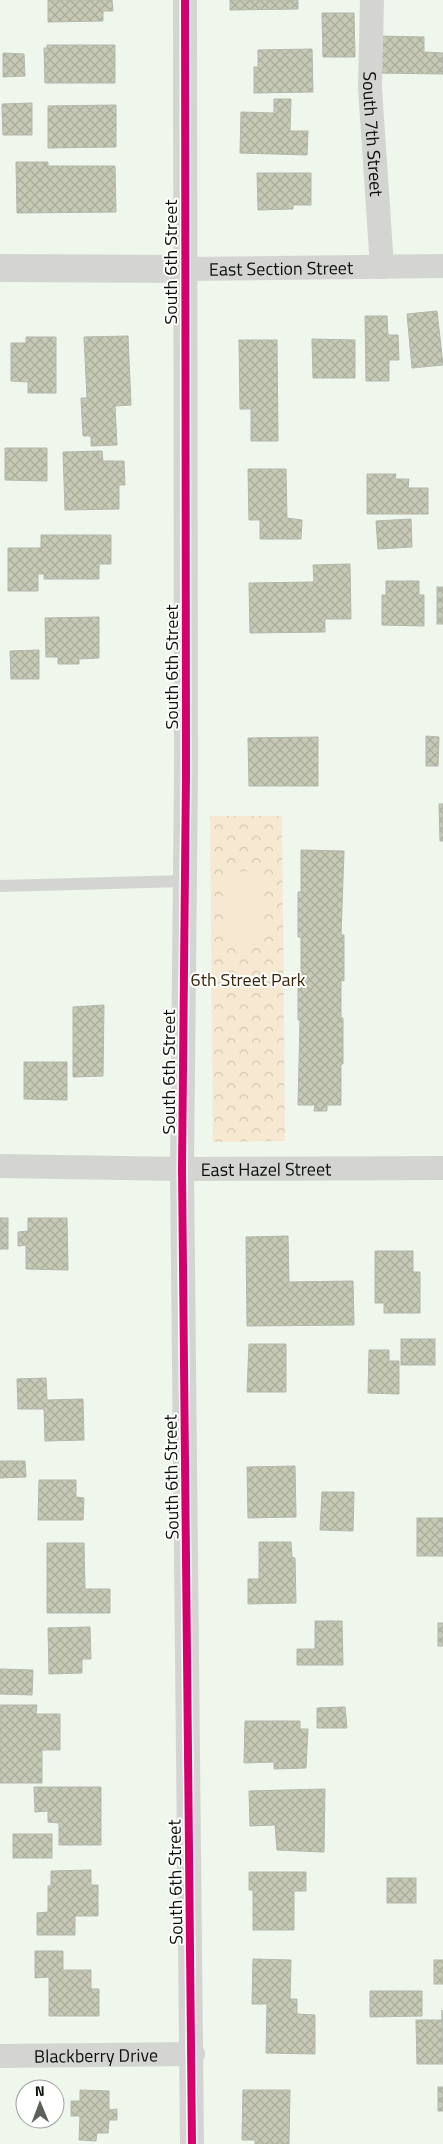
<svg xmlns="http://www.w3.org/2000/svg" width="443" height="2144" font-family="'Titillium Web',sans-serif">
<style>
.park{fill:url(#park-crowns)}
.pitch{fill:#f7e9d1}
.building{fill:url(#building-cross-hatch);stroke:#b4b7ad}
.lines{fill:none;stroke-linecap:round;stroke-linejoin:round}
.service{stroke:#d4d5d3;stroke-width:12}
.minor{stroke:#d4d5d3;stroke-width:24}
.tertiary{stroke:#d4d5d3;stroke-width:28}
.cycleway-casing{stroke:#fff;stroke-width:11}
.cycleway{stroke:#d6006c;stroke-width:8}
.labels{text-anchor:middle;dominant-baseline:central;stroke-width:4;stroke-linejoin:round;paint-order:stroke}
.street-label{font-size:18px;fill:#0c110a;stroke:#fff}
.park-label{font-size:18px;fill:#39250a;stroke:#fff}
</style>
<defs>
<pattern id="park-crowns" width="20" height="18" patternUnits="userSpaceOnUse" patternTransform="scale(1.25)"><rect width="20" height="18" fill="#f7e9d1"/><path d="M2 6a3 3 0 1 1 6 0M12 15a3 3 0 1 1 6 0" fill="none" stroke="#d3c7b2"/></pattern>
<pattern id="building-cross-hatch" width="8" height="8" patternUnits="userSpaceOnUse" patternTransform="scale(1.25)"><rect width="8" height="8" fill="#c7c9b6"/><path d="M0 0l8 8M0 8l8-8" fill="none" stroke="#aaac9b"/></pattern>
</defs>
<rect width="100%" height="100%" fill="#eff6eb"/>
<!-- park -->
<polygon class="park" points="210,816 282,816 285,1141 213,1142"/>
<!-- pitch -->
<polygon class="pitch" points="263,871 264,942 224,943 223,872"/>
<!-- building -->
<g class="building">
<polygon points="48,0 112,0 113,11 103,11 103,21 48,22"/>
<polygon points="230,0 298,0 298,9 230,10"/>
<polygon points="322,13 354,13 355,57 323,57"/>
<polygon points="378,36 424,37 424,52 443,53 443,74 377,73"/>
<polygon points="47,45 115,45 115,83 45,83 44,48 47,48"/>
<polygon points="312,49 313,92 254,93 254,67 258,67 258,50"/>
<polygon points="3,53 24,54 25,76 3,77"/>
<polygon points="274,99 291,99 290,131 308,131 307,155 240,153 241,112 274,113"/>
<polygon points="32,103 32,135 3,135 2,104"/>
<polygon points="116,105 116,147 48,148 48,106"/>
<polygon points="16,162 48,162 48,166 115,166 116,212 17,213"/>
<polygon points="257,173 311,173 311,205 293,205 293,209 258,210"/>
<polygon points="437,311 443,365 412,368 407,314"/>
<polygon points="365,316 387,316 388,335 398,335 399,360 389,360 389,381 366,381"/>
<polygon points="128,336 131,405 115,406 117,445 91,446 91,436 83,436 81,398 87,398 84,337"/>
<polygon points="26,337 56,337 56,393 28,393 28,382 11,381 11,343 26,343"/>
<polygon points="312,339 355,340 355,378 313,378"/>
<polygon points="239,340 277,340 278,441 251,441 251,409 240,409"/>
<polygon points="5,448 47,448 47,481 5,480"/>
<polygon points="102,451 103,461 124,461 125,485 119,485 119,509 65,510 63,452"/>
<polygon points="248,469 286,469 287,518 302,520 301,539 260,539 260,520 249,520"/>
<polygon points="367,474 396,474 395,479 409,479 408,488 428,488 428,514 367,514"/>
<polygon points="411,519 412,547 378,549 376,521"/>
<polygon points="41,535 111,535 111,564 99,564 99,579 44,579 44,574 38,574 38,591 8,591 8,548 41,548"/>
<polygon points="350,564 351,619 325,619 325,632 250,633 249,583 314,582 313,565"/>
<polygon points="386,581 419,581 419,595 424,595 424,626 382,625 382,595 386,595"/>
<rect x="437" y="587" width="6" height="37"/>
<polygon points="99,617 99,658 79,659 79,664 58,664 58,657 46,657 45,618"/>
<polygon points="39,650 39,679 11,679 10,651"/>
<polygon points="426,736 439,737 438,766 426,766"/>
<polygon points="318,737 318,786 249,786 248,738"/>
<polygon points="439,804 443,804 443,841 440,841"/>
<polygon points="301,850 344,851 341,935 344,935 344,981 341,980 341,1018 343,1018 343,1064 341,1064 341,1105 327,1105 327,1111 314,1111 315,1105 298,1105 300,1020 298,1020 298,980 301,980 301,937 298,937 298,892 301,892"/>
<polygon points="104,1005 103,1076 73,1077 73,1007"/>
<polygon points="24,1062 67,1062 67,1100 24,1099"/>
<rect x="0" y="1218" width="8" height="31"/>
<polygon points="28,1218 67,1218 68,1270 26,1269 26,1245 18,1246 18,1232 28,1231"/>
<polygon points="288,1236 289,1282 353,1281 354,1325 247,1326 246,1237"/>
<polygon points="375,1251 413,1251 413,1272 420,1272 420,1313 384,1313 384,1303 375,1303"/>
<rect x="401" y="1339" width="34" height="26"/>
<polygon points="249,1344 286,1344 286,1392 247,1392"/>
<polygon points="369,1350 389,1350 389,1361 399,1361 399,1394 368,1393"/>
<polygon points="46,1378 47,1400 83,1399 84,1440 45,1441 44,1409 18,1409 17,1379"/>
<polygon points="0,1461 25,1461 26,1477 0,1478"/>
<polygon points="295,1466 296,1517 248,1518 247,1467"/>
<polygon points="39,1480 76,1480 76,1497 84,1498 83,1520 38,1520"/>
<polygon points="322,1492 354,1492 353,1531 320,1530"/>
<rect x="417" y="1518" width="26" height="38"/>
<polygon points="259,1542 291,1542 292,1557 295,1558 296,1603 248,1604 248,1579 259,1579"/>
<polygon points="47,1543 84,1543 85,1589 110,1589 110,1613 47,1613"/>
<polygon points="315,1621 342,1621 343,1665 297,1665 297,1649 315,1649"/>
<rect x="438" y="1623" width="5" height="23"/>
<polygon points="90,1627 91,1659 82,1659 82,1673 49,1674 48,1628"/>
<polygon points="0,1669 33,1670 32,1695 0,1694"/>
<polygon points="0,1705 37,1705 36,1714 60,1714 60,1750 42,1750 42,1783 0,1783"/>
<polygon points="345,1707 347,1728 317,1728 317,1708"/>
<polygon points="245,1721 300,1721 300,1729 308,1729 306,1768 274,1769 274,1762 244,1763"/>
<polygon points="34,1787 101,1787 101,1845 59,1845 59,1823 48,1822 48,1811 35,1812"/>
<polygon points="325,1789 324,1852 277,1850 275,1825 250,1826 249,1791"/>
<rect x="13" y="1834" width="39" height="24"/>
<polygon points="91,1870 91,1885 98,1885 98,1916 75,1916 75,1935 37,1935 37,1913 48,1912 48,1886 51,1886 51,1871"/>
<polygon points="249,1872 306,1872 306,1891 294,1891 294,1930 253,1930 253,1890 249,1890"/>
<rect x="387" y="1878" width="29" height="25"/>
<polygon points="35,1951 63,1951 63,1970 91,1970 91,1989 99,1989 99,2016 49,2016 49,1977 35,1978"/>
<polygon points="253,1959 291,1960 290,1999 297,1999 297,2014 315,2015 315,2054 266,2053 267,2004 252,2004"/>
<rect x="434" y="1960" width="9" height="24"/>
<polygon points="370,1991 422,1991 422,2016 370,2017"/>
<polygon points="442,2010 443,2064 417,2064 416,2020 442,2020"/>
<rect x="438" y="2087" width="5" height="24"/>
<polygon points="80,2090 109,2091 109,2110 117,2109 117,2120 109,2120 108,2133 97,2133 96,2141 79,2140 80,2116 71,2116 71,2101 80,2101"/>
<polygon points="243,2090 290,2090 289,2144 255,2144 255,2140 242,2140"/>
</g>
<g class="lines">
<!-- service -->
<polyline class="service" points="0,886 185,881"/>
<!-- minor -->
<g class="minor">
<polyline points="185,0 186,774 182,1169 192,2144"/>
<path id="s1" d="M372 0 370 88 382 267"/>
<path id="s2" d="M185 269 443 266"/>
<path id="s3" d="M0 1166 182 1169 443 1168"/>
<path id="s4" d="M0 2056 193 2054"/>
</g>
<!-- tertiary -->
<polyline class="tertiary" points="0,268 185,269"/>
<defs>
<polyline id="cycleway" points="185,0 186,774 182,1169 192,2144"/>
</defs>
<!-- cycleway casing -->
<use href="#cycleway" class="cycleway-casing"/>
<!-- cycleway -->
<use href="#cycleway" class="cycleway"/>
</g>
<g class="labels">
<!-- street labels -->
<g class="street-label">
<text stroke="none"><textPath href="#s1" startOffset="134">South 7th Street</textPath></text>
<text transform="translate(170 262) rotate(-90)">South 6th Street</text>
<text stroke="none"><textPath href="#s2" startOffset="96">East Section Street</textPath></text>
<text transform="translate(171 667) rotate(-90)">South 6th Street</text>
<text transform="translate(168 1072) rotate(-90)">South 6th Street</text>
<text stroke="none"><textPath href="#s3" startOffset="266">East Hazel Street</textPath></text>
<text transform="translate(171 1477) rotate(-91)">South 6th Street</text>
<text transform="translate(175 1882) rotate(-91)">South 6th Street</text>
<text stroke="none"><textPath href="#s4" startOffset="96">Blackberry Drive</textPath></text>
</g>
<!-- park labels -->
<g class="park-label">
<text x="248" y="979">6th Street Park</text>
</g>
</g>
<!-- north arrow -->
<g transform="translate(40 2104) rotate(359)"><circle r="24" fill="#ffffff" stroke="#9ea09d"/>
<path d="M0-4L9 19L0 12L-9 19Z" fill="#5b6159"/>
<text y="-8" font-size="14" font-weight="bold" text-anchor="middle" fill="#0c110a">N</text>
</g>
</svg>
